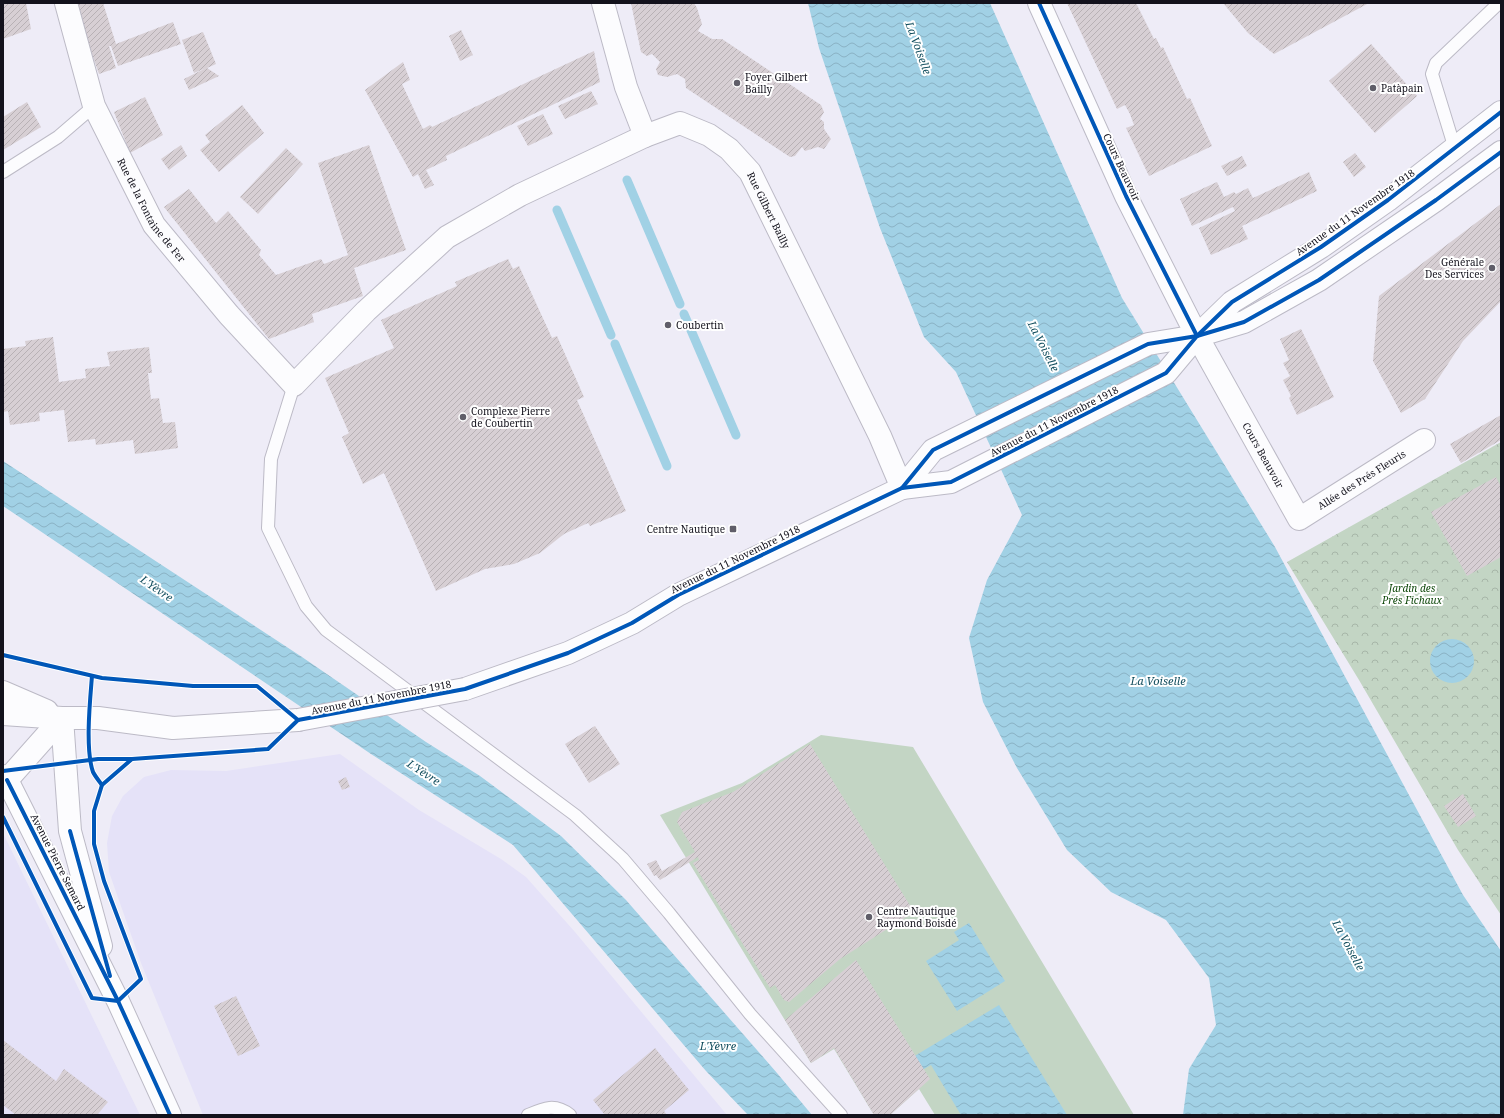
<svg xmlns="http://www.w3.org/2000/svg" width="1504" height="1118" font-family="'Noto Serif',serif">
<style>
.built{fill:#e5e2f8}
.park{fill:url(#park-crowns)}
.garden{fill:#c3d5c4}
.water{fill:url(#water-waves)}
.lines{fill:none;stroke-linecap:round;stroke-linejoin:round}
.stream{stroke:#a1d1e5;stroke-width:9}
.building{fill:url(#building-hatch)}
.service-casing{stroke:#bcbac6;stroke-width:14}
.minor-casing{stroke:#bcbac6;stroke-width:24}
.secondary-casing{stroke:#bcbac6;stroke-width:24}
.service{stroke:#fcfcfe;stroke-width:12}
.minor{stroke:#fcfcfe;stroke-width:22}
.secondary{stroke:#fcfcfe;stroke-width:22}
.secondary-bridge-casing{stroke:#bcbac6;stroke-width:24;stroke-linecap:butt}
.secondary-bridge{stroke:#fcfcfe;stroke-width:22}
.cycleway-casing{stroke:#fff;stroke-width:6}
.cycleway{stroke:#0057b8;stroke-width:4}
.poi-dot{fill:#605e69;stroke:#fff;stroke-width:1.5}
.labels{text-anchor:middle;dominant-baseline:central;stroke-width:4;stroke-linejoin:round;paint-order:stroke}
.poi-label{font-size:10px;fill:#13121c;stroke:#fff;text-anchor:start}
.street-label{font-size:10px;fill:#13121c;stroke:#fff}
.park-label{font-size:10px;font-style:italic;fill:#0e480a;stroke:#fff}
.water-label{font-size:11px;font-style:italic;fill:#124e5e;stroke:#fff}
</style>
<defs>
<pattern id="park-crowns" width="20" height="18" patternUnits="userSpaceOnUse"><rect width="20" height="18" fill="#c3d5c4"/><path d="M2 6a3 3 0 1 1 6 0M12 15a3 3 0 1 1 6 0" fill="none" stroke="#a7b6a8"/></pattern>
<pattern id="water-waves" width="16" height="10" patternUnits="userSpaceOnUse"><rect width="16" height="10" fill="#a1d1e5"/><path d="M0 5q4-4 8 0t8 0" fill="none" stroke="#8ab2c4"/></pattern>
<pattern id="building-hatch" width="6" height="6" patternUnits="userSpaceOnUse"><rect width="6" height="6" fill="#d7cfd4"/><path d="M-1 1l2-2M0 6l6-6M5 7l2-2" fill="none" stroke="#b8b1b5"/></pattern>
</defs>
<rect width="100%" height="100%" fill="#eeecf7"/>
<!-- built -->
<g class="built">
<polygon points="340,754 419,810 501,859 526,877 575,932 727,1115 203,1115 141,963 109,872 107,843 112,816 123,796 144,777 171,770 226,771"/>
<polygon points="3,833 140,1115 3,1115"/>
</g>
<!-- park -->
<polygon class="park" points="1501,442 1501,915 1458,850 1359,680 1287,562"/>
<!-- garden -->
<polygon class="garden" points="821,735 913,747 1134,1115 935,1115 919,1089 890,1115 874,1115 834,1049 811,1063 660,815 742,783"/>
<!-- water -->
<g class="water">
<polygon points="808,3 990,3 1122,298 1275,547 1463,895 1501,951 1501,1115 1183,1115 1189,1069 1216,1025 1209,978 1166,920 1111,892 1067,850 1017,768 983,702 969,638 987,580 1022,515 956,372 924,337 880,228 819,48"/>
<polygon points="3,461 302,657 426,742 480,776 561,836 626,900 777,1073 812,1115 748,1115 706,1071 513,845 371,754 3,506"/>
<circle cx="1452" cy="661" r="22"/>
<polygon points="969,923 1005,981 957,1011 926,961 959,940 954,932"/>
<polygon points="999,1005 1067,1115 961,1115 931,1065 917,1073 908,1060"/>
</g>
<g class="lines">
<!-- stream -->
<g class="stream">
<polyline points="627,180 680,304"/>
<polyline points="557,210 611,335"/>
<polyline points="684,314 736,435"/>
<polyline points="615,344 667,466"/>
</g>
</g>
<!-- building -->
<g class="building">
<polygon points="3,3 26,3 31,29 3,39"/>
<polygon points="74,3 103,3 116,44 173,22 181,44 118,66 111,46 109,46 116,68 99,74"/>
<polygon points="631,3 694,3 697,8 702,24 698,31 712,39 722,39 821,105 824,112 820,119 824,122 824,129 831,139 824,149 818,147 805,151 802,147 795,156 790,157 686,88 685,79 677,74 667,77 658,75 656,69 660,62 652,54 647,56 641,52"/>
<polygon points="1067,3 1136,3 1154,39 1156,38 1161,48 1163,47 1187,99 1190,98 1212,146 1149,176 1126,128 1134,125 1130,114 1125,105 1117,109"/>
<polygon points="1223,3 1369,3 1274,54 1248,33"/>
<polygon points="461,30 473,55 460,61 449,36"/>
<polygon points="203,32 216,64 207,68 219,76 189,90 184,79 206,68 194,73 182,40"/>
<polygon points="1371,44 1417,96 1375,133 1329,81"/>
<polygon points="594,51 600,82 446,156 447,160 426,170 434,185 425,189 418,174 413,177 365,90 403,62 410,80 402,84 423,129 430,125 432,127"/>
<polygon points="591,91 598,104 565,119 558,106"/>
<polygon points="145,97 163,135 130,153 114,112"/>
<polygon points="27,102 41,127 3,150 3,117"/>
<polygon points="242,105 264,133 219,172 200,150 210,142 205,135"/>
<polygon points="543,114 553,134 528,146 517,126"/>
<polygon points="181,145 187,156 169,170 161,159"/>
<polygon points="369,145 406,250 354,268 363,296 312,314 314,322 269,339 164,207 189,189 216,223 228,211 261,250 259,255 276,275 321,259 324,264 348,255 318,163"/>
<polygon points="286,148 303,164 258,214 240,197"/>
<polygon points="1355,153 1366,167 1354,177 1343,162"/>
<polygon points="1242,156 1247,166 1227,176 1221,166"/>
<polygon points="1309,172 1317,191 1242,226 1248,239 1211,255 1199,228 1235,211 1233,207 1192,226 1180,199 1217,182 1224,197 1234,192 1236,194 1248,188 1253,198"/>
<polygon points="1501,204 1501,301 1463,341 1425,399 1401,413 1373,361 1379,296"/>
<polygon points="508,259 513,269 519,266 552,338 557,336 584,397 577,400 626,511 590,526 588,523 564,534 540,553 514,564 485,569 436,591 384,473 363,484 342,437 349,433 325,378 394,348 381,320 457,286 455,282"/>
<polygon points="1301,329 1334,397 1297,415 1289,398 1291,396 1283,380 1290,376 1283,363 1289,360 1280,339"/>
<polygon points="53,337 59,382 86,378 85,369 110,366 107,352 149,347 152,373 148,373 151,399 159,398 163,423 175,422 178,448 135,454 133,440 96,445 95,439 68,442 64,410 39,413 40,421 10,425 8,411 3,412 3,349 26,346 25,341"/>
<polygon points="1501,415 1501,440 1461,463 1450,444"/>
<polygon points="1496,477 1501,487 1501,557 1467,576 1431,512"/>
<polygon points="595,726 620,764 589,783 565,744"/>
<polygon points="810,744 914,912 840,959 789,1002 784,1000 775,985 770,988 693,863 699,860 698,857 660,880 656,875 654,876 647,864 656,860 662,871 695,852 677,822 682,812 733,792"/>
<polygon points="346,777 350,787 342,790 338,781"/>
<polygon points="1463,794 1476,816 1458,827 1444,806"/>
<polygon points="856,960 930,1079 890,1115 874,1115 834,1048 811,1063 785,1020"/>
<polygon points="236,996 260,1046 238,1056 214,1006"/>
<polygon points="3,1040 56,1081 64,1069 108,1102 97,1115 16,1115 3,1105"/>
<polygon points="655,1048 689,1090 664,1111 667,1115 605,1115 593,1100"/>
</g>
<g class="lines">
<defs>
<g id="service">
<polyline points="1455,149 1432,74 1436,63 1499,3"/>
<polyline points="3,172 58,137 94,106"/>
<polyline points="294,385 271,459 268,528 306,606 326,630 575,815 623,859 669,913 750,1014 841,1115"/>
<path d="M528 1115C544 1108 555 1103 570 1115"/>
</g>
<g id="minor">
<path id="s1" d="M66 3 94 106 154 225 229 315 294 385 366 311 447 237 520 195 645 136 680 123 709 135 729 149 750 172 880 436 902 488"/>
<polyline points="603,3 626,87 645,136"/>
<path id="s2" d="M1039 3 1126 196 1197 336 1299 519 1424 440"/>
</g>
<g id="secondary">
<polyline points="902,488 933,450 1148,344 1197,336 1232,302 1321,247 1388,200 1501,112"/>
<polyline points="465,689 568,653 632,623 678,595 902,488 951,482 1166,373 1197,336 1244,322 1319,280 1436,200 1501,152"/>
<polyline points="3,692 47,711"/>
<polyline points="3,714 62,718 98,718 173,728 298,720"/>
<polyline points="62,718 70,831 101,946"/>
<polyline points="3,776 7,780 118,1001 170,1115"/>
<polyline points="7,780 62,718"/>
</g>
</defs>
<!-- service casing -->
<use href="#service" class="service-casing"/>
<!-- minor casing -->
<use href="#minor" class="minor-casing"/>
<!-- secondary casing -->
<use href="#secondary" class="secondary-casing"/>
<!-- service -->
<use href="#service" class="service"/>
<!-- minor -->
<use href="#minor" class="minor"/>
<!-- secondary -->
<use href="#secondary" class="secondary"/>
<defs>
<polyline id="secondary-bridge" points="298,720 465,689"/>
</defs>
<!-- secondary-bridge casing -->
<use href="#secondary-bridge" class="secondary-bridge-casing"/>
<!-- secondary-bridge -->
<use href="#secondary-bridge" class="secondary-bridge"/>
<defs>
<g id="cycleway">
<polyline points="1039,3 1126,196 1197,336"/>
<polyline points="902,488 933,450 1148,344 1197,336 1232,302 1321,247 1388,200 1501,112"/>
<polyline points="3,655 102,678 193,686 257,686 298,720"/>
<path d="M92 676C90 701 85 749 93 772 95 776 99 781 102 785"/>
<polyline points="298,720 465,689 568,653 632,623 678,595 902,488 951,482 1166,373 1197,336 1244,322 1319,280 1436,200 1501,152"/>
<polyline points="3,771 98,759 132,759"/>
<polyline points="7,780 118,1001 170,1115"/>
<polyline points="3,817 92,998 118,1001 141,979 104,881 94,844 94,811 102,785 132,759 268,749 298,720"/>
<polyline points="70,831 110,976"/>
</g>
</defs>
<!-- cycleway casing -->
<use href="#cycleway" class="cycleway-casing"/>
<!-- cycleway -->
<use href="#cycleway" class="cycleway"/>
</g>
<!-- markers -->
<g class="poi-dot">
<circle cx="737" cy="83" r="4"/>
<circle cx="1373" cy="88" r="4"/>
<circle cx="1492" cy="268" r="4"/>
<circle cx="668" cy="325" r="4"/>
<circle cx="463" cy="417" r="4"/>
<rect x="729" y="525" width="8" height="8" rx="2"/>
<circle cx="869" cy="917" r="4"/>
</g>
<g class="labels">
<!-- poi labels -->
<g class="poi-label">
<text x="745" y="77">Foyer Gilbert<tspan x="745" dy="12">Bailly</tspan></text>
<text x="1381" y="88">Patàpain</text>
<text x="1484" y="262" text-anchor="end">Générale<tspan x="1484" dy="12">Des Services</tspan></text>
<text x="676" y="325">Coubertin</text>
<text x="471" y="411">Complexe Pierre<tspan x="471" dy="12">de Coubertin</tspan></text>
<text x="725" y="529" text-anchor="end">Centre Nautique</text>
<text x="877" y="911">Centre Nautique<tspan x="877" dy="12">Raymond Boisdé</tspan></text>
</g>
<!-- street labels -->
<g class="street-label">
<text transform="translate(1122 167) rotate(65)">Cours Beauvoir</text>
<text stroke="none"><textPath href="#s1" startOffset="226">Rue de la Fontaine de Fer</textPath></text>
<text stroke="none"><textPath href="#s1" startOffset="1055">Rue Gilbert Bailly</textPath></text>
<text transform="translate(1355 212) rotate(-35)">Avenue du 11 Novembre 1918</text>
<text transform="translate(1054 421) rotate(-27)">Avenue du 11 Novembre 1918</text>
<text stroke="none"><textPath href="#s2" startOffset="505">Cours Beauvoir</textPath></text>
<text stroke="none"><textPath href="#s2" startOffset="652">Allée des Prés Fleuris</textPath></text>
<text transform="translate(735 559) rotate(-26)">Avenue du 11 Novembre 1918</text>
<text transform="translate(381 697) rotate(-11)">Avenue du 11 Novembre 1918</text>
<text transform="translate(58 862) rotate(63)">Avenue Pierre Semard</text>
</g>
<!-- park labels -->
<g class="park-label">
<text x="1412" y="588">Jardin des<tspan x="1412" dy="12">Prés Fichaux</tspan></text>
</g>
<!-- water labels -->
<g class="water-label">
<text transform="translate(919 48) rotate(70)">La Voiselle</text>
<text transform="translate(1044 346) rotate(63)">La Voiselle</text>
<text transform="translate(157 588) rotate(35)">L'Yèvre</text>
<text x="1158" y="680">La Voiselle</text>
<text transform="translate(424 772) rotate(33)">L'Yèvre</text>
<text transform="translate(1349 945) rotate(62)">La Voiselle</text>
<text x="718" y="1045">L'Yèvre</text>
</g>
</g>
<!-- border -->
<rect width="1504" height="1118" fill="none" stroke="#13121c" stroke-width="8"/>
</svg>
